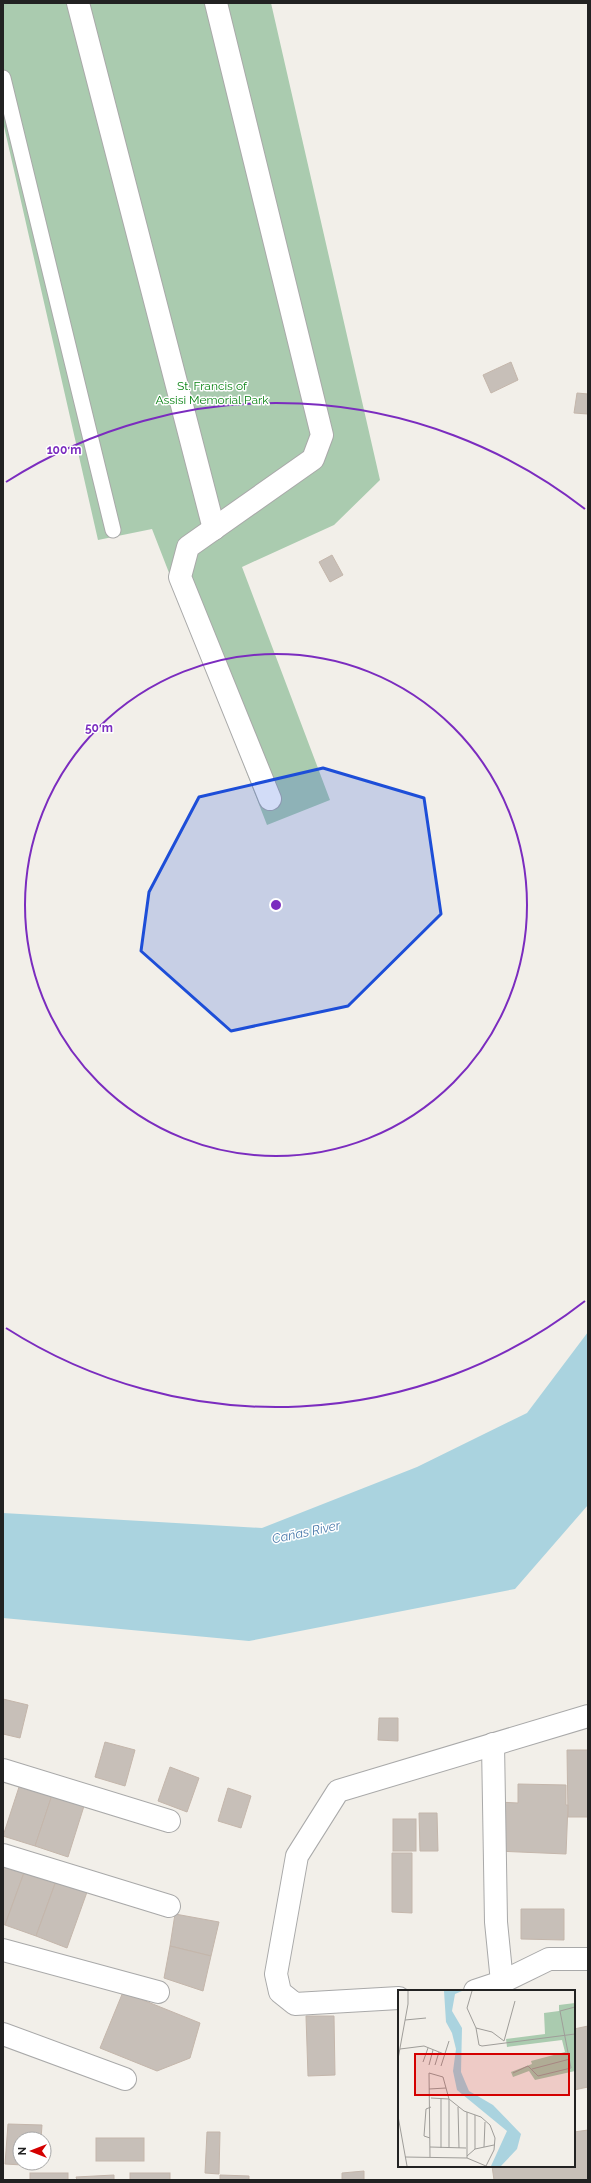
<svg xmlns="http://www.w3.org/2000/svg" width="591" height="2183" font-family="Raleway,sans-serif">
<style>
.cemetery{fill:#aacbaf}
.water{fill:#aad3df}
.building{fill:#c7bfb8;stroke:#c4b6ab}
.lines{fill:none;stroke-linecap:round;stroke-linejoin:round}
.service-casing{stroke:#a9a9a9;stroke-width:17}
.minor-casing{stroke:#a9a9a9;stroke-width:24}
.service{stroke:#fff;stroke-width:15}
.minor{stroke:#fff;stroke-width:22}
.marked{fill:#1d4ed8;fill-opacity:0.2;stroke:#1d4ed8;stroke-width:3;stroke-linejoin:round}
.ring{fill:none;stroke:#7b2cbf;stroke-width:2}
.labels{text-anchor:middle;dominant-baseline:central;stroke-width:3;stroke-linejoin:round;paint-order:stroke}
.park-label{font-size:12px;fill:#0c8416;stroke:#fff}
.water-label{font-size:13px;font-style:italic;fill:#4a7aab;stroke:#fff}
.inset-road{fill:none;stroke:#9f9d99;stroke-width:1}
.view{fill:#d40000;fill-opacity:0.15;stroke:#d40000;stroke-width:2}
.inset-edge{fill:none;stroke:#222;stroke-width:2}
.centre{fill:#7b2cbf;stroke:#fff;stroke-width:2}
.ring-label{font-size:12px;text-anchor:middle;font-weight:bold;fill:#7b2cbf;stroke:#fff;stroke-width:3;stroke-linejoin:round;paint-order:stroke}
</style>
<rect width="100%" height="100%" fill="#f2efe9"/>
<!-- cemetery -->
<polygon class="cemetery" points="3,3 271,3 380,480 334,525 242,567 330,800 267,825 152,529 98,540 3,122"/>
<!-- water -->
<polygon class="water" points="588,1332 588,1505 515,1589 249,1641 3,1618 3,1513 262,1528 417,1467 527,1413"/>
<!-- building -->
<g class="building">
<polygon points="511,362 518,380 491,393 483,375"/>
<polygon points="577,393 588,394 588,414 574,413"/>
<polygon points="332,555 343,575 330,582 319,562"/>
<polygon points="3,1699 28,1705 20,1738 3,1734"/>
<polygon points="379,1718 398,1718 398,1741 378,1740"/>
<polygon points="105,1742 135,1750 125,1786 95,1777"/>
<polygon points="567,1750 588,1750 588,1817 568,1817"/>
<polygon points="170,1767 199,1778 187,1812 158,1801"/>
<polygon points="20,1784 52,1795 35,1846 3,1836"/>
<polygon points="518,1784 566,1785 566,1805 568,1805 566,1854 496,1851 498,1802 518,1803"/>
<polygon points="228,1788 251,1796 241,1828 218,1821"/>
<polygon points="52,1795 84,1806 68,1857 35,1846"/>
<polygon points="419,1813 437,1813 438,1851 420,1851"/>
<rect x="393" y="1819" width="23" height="32"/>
<polygon points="392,1853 412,1853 412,1913 392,1912"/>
<polygon points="3,1862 25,1870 5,1925 3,1924"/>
<polygon points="25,1870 56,1881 36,1936 5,1925"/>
<polygon points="56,1881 87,1892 67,1948 36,1936"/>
<polygon points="521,1909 564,1909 564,1940 521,1939"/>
<polygon points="175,1914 219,1922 211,1956 170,1946"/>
<polygon points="170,1946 211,1956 203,1991 164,1978"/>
<polygon points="123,1992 200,2023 190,2058 157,2071 100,2048"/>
<polygon points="306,2016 334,2016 335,2075 308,2076"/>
<polygon points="588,2026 588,2087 574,2090 574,2029"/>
<polygon points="8,2124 42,2125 41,2139 20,2139 20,2163 40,2163 40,2166 5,2164"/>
<polygon points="588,2130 588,2180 494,2180 492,2166 574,2166 574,2132"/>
<polygon points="207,2132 220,2132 219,2174 205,2173"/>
<rect x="96" y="2138" width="48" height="23"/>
<polygon points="364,2171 364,2180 342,2180 342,2173"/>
<rect x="30" y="2173" width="38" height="7"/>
<rect x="130" y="2173" width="40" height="7"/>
<polygon points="114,2175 114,2180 77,2180 76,2177"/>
<polygon points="220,2175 249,2176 249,2180 220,2180"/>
</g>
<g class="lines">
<defs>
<polyline id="service" points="3,78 113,530"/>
<g id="minor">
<polyline points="78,3 214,529"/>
<polyline points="216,3 322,435 313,459 188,547 180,577 270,799"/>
<polyline points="493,1744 496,1922 502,1982"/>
<polyline points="3,1770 169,1821"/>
<polyline points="3,1855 169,1906"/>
<polyline points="3,1950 158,1992"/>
<polyline points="475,1991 502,1982 549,1959 588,1959"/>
<polyline points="399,1998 295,2004 280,1992 276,1974 297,1856 338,1791 588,1716"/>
<polyline points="3,2034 125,2079"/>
</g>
</defs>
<!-- service casing -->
<use href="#service" class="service-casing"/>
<!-- minor casing -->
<use href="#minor" class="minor-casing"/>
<!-- service -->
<use href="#service" class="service"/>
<!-- minor -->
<use href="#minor" class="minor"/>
</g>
<!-- marked area -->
<path class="marked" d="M323 768 424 798 441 914 348 1006 231 1031 141 951 149 892 199 797Z"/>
<!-- distance rings -->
<g class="ring">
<circle cx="276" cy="905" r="251"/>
<path d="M585 1301A502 502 0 0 1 6 1328M6 482A502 502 0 0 1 585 509"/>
</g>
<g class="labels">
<!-- park labels -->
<g class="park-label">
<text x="212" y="386">St. Francis of<tspan x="212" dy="14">Assisi Memorial Park</tspan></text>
</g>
<!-- water labels -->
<g class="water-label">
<text transform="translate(306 1532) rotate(-12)">Cañas River</text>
</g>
</g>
<!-- overview -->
<g transform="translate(398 1990)">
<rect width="177" height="177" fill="#f2efe9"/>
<path d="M177 13V81L137 90 131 81 115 87 113 82 134 74 133 71 167 62 164 50 109 57 108 49 147 44 146 23 161 21V15Z" fill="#aacbaf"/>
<path d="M46 1H64L57 4 54 21 64 38 63 82 71 101 95 115 123 144 119 159 103 176H93L109 141 59 100 55 81 58 59 54 43 48 32Z" fill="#aad3df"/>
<path class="inset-road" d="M74 1 69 18 78 38 94 42 106 51M7 30 28 28M78 38 81 55 84 56 177 44M106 51 117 11M2 59 26 56 46 64M0 69 10 14V1M25 72 30 58M31 75 35 60M37 75 41 62M43 76 51 51M134 79 172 69M115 83 130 76 140 86 173 78 162 21 177 17M31 99 48 98M33 108 51 109 66 121 83 127 92 135 97 148 96 160 88 176M60 117 61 158M69 122V168M0 126 9 176M32 148 26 146 28 119 33 117M32 157 68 158M86 157 87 132M43 158V108M77 159V125M69 166 77 159 96 155M7 167 69 168 88 176M32 167 31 83 45 87 51 109V157"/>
<path class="view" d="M17 64H171V105H17Z"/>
<rect width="177" height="177" class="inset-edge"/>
</g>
<circle cx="276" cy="905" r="6" class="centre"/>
<g class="ring-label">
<text x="64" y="454">100 m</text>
<text x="99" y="732">50 m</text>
</g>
<!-- border -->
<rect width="591" height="2183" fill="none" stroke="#222222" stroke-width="8"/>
<!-- north arrow -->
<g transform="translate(32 2151) rotate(270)"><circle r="19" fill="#ffffff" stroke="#a7a7a7"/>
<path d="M0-3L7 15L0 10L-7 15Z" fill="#d40000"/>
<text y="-6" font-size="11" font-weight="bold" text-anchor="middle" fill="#222222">N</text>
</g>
</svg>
